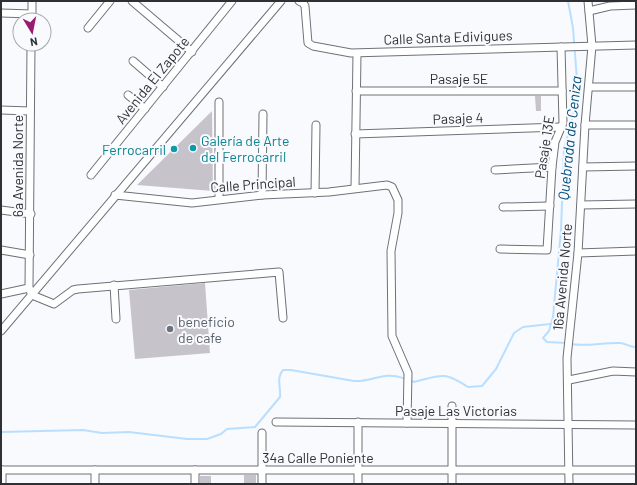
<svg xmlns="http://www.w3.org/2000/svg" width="637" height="485" font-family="Barlow,sans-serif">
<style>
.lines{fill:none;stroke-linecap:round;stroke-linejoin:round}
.stream{stroke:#badffe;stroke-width:2}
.building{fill:#c7c3cb}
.minor-casing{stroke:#6e7179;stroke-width:9}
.minor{stroke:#fff;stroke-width:7}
.culture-dot{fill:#0f9aa8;stroke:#f8fafe;stroke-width:1.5}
.worship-dot{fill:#6b7280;stroke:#f8fafe;stroke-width:1.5}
.labels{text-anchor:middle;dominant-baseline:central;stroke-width:4;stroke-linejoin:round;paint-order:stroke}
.street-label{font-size:14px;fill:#2f3034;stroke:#f8fafe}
.culture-label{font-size:14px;fill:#0d838f;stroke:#f8fafe;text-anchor:start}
.worship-label{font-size:14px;fill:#5b616d;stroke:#f8fafe;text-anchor:start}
.water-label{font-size:15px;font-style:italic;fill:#004f7d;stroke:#f8fafe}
</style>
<rect width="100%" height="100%" fill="#f8fafe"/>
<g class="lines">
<!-- stream -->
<g class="stream">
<polyline points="567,343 547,342 543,338 549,331 553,317 561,230 564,149 573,116 577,80 573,28 568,1"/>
<path d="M571 344C587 347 604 342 621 343 626 344 631 347 636 347"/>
<path d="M410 380 414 382C442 375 443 371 468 387L482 386 496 369 514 333 523 327 550 324"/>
<path d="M1 432 83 430 102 433 129 432 187 439H207L221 434 227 429 255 427 280 397C281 386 276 378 283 370H291L354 381C375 382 382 370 406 379"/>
</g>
</g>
<!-- building -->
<g class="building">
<polygon points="535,96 541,96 541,111 536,111"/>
<polygon points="212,111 213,191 137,185"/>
<polygon points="205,283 210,353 135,359 129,290"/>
<rect x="244" y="475" width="12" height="9"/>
<rect x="200" y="476" width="11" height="8"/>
</g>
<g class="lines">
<defs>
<g id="minor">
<polyline points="132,1 192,52"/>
<polyline points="299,1 303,3 305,6 308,43 313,46 351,53 636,45"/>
<polyline points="589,11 610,6 636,5"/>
<polyline points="1,13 32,14"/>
<polyline points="32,20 32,1"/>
<polyline points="88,28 110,1"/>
<polyline points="31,44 29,288 32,295 54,304 73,290 78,289 279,272 283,318"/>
<polyline points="133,61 163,87"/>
<polyline points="589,87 636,87"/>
<polyline points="356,91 562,91"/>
<polyline points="128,95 145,109"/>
<polyline points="219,102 219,199"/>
<polyline points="1,110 30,111"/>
<polyline points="585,125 636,125"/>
<polyline points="355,134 561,127"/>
<polyline points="583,167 636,166"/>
<polyline points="495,170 552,167"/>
<polyline points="91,175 232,1"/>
<polyline points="355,188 357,54"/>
<polyline points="315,193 316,125"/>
<polyline points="115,195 192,203 262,195 329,192 387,185 392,187 398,200 398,213 391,251 392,336 408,373 407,423"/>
<polyline points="262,195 263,114"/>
<polyline points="581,205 636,204"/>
<polyline points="503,207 550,206"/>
<polyline points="1,210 31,214"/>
<polyline points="500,249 547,250 552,167 555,142 563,123 561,47"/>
<polyline points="1,250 30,255"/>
<polyline points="578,253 636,251"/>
<polyline points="114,285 116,319"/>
<polyline points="1,294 29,288"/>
<polyline points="1,331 281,1"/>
<polyline points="569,380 613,371 636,372"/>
<polyline points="452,406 452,484"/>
<polyline points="276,422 636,425"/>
<polyline points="1,470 636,470"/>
<polyline points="2,470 2,484"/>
<polyline points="95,470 95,484"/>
<polyline points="195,484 195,470"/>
<polyline points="262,484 262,433"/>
<polyline points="358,484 358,422"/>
<polyline points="569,484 567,358 578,253 585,125 592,46 588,1"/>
</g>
</defs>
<!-- minor casing -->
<use href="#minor" class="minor-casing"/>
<!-- minor -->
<use href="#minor" class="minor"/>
</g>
<!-- markers -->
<g class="culture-dot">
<circle cx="193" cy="148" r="4"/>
<circle cx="174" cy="149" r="4"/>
</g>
<circle class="worship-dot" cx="170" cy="329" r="4"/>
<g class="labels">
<!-- street labels -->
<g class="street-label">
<text transform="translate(448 37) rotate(-2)">Calle Santa Edivigues</text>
<text x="459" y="78">Pasaje 5E</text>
<text transform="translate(152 80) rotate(-51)">Avenida El Zapote</text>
<text transform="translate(458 118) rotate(-2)">Pasaje 4</text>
<text transform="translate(544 147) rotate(-81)">Pasaje 13E</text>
<text transform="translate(17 166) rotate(-90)">6a Avenida Norte</text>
<text transform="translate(253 184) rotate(-4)">Calle Principal</text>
<text transform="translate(562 277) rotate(-85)">16a Avenida Norte</text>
<text x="456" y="410">Pasaje Las Victorias</text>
<text x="318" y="457">34a Calle Poniente</text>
</g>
<!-- culture labels -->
<g class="culture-label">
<text x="201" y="140">Galería de Arte<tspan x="201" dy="16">del Ferrocarril</tspan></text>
<text x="166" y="149" text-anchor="end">Ferrocarril</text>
</g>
<!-- worship labels -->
<g class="worship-label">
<text x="178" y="321">beneficio<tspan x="178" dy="16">de cafe</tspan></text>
</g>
<!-- water labels -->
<g class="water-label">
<text transform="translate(569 138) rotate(-84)">Quebrada de Ceniza</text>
</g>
</g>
<!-- border -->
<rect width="637" height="485" fill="none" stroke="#2f3034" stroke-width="4"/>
<!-- north arrow -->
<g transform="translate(32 32) rotate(170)"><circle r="19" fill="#f8fafe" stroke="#a8a9ad"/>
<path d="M0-3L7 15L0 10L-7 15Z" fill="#9a1a70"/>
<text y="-6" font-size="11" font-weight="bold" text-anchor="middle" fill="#2f3034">N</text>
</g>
</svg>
